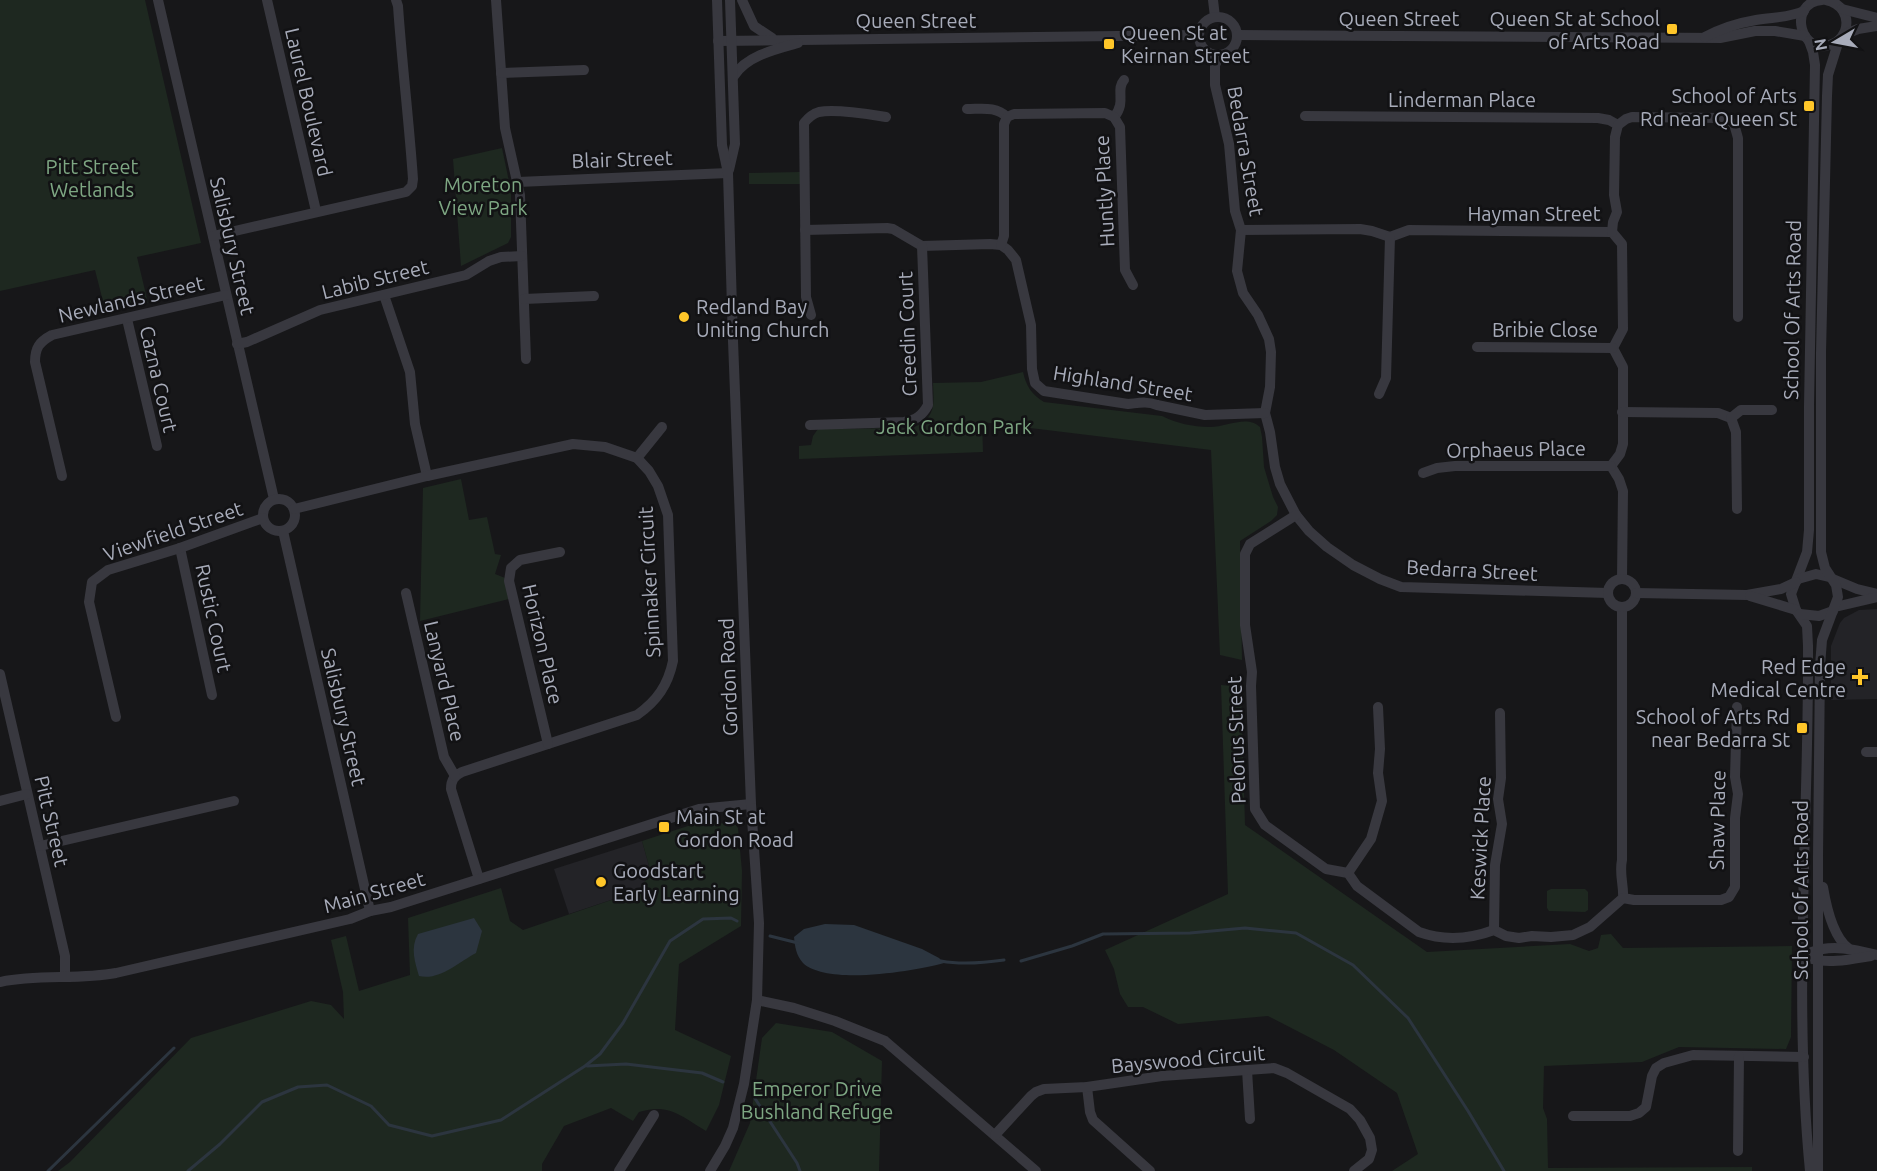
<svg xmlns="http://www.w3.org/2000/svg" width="1877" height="1171" font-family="Ubuntu,sans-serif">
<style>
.built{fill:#232327}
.green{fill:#1e2820}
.water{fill:#2c353f}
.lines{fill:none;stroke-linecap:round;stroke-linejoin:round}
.stream{stroke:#2c353f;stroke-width:3}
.minor{stroke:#38383f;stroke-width:10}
.poi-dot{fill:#ffc629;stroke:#121214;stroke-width:2}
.labels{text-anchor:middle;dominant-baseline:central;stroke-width:5;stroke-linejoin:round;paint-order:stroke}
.street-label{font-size:20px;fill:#a8acba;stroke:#121214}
.poi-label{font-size:20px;fill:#a8acba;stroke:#121214;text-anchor:end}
.park-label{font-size:20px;fill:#7ea783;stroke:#121214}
</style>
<rect width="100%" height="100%" fill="#171719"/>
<!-- built -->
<g class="built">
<polygon points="1877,609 1877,699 1831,700 1831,646 1840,623 1844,618 1859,610"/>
<polygon points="642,841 651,873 638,891 569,914 554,869"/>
</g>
<!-- green -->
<g class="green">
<polygon points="0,0 145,0 201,243 137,257 148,303 106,313 95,270 0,291"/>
<polygon points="502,148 511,191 511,237 508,243 461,266 453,159"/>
<polygon points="800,172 800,184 749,184 749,173"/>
<path d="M1023 372C1026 386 1032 395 1044 402L1162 416C1176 423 1193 427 1209 427 1224 428 1247 414 1260 427L1262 437 1264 467 1273 497 1278 507 1277 515 1271 521 1240 541 1242 660 1220 655 1211 450 982 422 983 452 799 459V446L811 445 813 436 818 429 912 428C936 418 934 406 933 383L981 382Z"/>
<polygon points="461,479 469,520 487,517 495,554 501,555 495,574 505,578 509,599 420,621 423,488"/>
<polygon points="1221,685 1241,687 1245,825 1427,952 1570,944 1589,951 1598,948 1601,935 1611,934 1623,948 1792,946 1791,1037 1786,1049 1679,1047 1642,1062 1544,1066 1543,1108 1547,1119 1548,1168 1752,1167 1752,1171 1392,1171 1418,1154 1397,1093 1334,1050 1268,1016 1178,1024 1143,1007 1128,1007 1120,994 1114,969 1105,950 1228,894"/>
<path d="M734 823 738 828 742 871 741 926 679 964 675 1030 731 1056 719 1105 706 1131C681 1116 669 1103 639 1112L633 1121 611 1108 564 1126 542 1164V1171H58L70 1162 191 1038 311 1001 331 1005 344 1019 343 992 331 940 346 936 359 991 410 975 408 918 501 888 510 921 523 930 638 891 651 873 642 841 694 824Z"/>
<polygon points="1551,889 1585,889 1588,892 1588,910 1585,912 1549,911 1547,908 1547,891"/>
<polygon points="776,1023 832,1032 882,1061 879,1171 729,1171 750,1123 762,1038"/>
</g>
<!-- water -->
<g class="water">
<path d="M474 918 482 931 476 953C459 962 439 981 419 976 415 962 410 948 418 934Z"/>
<path d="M825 924 854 925 922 949 939 958 944 963C915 971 827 986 803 963 796 955 795 947 794 937L804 929Z"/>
</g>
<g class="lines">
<!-- stream -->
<g class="stream">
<polyline points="770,936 798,943"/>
<path d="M941 961C962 965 983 963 1004 960"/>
<polyline points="1021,961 1072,946 1103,934 1190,933 1245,928 1296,933 1353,965 1408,1018 1468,1111 1504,1171"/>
<polyline points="587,1066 626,1064 702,1073 723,1082"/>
<polyline points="754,1097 797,1163 800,1171"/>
<polyline points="48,1171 174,1048"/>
<polyline points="188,1171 220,1144 262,1102 298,1087 327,1085 371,1106 389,1125 432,1136 501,1120 585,1066 600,1054 623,1023 670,941 703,919 731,918 737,921"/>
</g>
<!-- minor -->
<g class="minor">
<polyline points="158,0 274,499"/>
<polyline points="267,0 316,211"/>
<polyline points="496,0 505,128 520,195 526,359"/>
<polyline points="742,0 754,26 772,38"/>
<polyline points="1213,0 1215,17"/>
<path d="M1822 0C1786 3 1801 58 1832 44 1838 42 1842 38 1845 31 1850 16 1841 3 1826 0"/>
<polyline points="1842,9 1877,18"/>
<circle cx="1218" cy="36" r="19"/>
<polyline points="1237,35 1720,38 1755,31 1775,31 1805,36"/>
<polyline points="1843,35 1858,29 1877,26"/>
<path d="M1705 37C1722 28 1738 23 1756 20 1773 17 1788 18 1804 11"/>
<polyline points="718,41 1199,35"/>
<path d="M1809 41 1813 52 1815 65 1809 406V530L1807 552 1791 594 1796 610 1807 626 1808 646C1809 820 1793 997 1810 1171"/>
<polyline points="1220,55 1215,65 1215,85 1229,144 1235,211 1241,230 1237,271 1243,293 1258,315 1269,339 1271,352 1270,387 1265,413 1270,432 1275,467 1280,484 1296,515 1309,531 1327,547 1353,565 1380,579 1401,587 1608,593"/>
<polyline points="501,73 584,70"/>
<path d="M734 76C746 56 776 49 798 43"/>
<path d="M967 109C982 109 996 106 1007 117"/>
<polyline points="1305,116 1598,118 1609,120 1618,125"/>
<path d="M1114 117C1127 102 1115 90 1124 80"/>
<polyline points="729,170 735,144 730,0"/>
<polyline points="518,182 728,173"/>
<path d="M805 230 887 228 893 229 922 246 990 244 1001 245 1008 250 1016 260 1031 325 1032 369 1035 383 1044 391 1128 404C1139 403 1146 401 1157 405L1205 415 1265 413"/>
<polyline points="1241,230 1360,229 1372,231 1390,237 1409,230 1612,232 1622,244 1623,329 1613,348 1623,367 1623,444 1620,454 1611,466 1619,479 1623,491 1622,579"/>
<polyline points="1612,232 1613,222 1617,212 1614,195 1615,137 1618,125 1626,119 1632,117 1721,118 1734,124 1738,138 1738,317"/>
<path d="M213 236 406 192 412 186 413 179C409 121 402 64 398 6L396 0"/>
<polyline points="1001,245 1004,236 1004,124 1007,117 1014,114 1105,113 1114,117 1120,127 1125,270 1133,285"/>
<polyline points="384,295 410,372 415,424 427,476"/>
<polyline points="524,299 594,296"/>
<path d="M811 315 806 297 804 123C808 118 812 114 819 112 834 109 870 114 886 117"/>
<polyline points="127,319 157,446"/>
<polyline points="237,344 247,342 320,310 466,275 489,261 501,257 522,256"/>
<polyline points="1477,347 1613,348"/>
<polyline points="1379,394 1386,378 1390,237"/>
<polyline points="1622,412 1718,413 1731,418 1736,432 1737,509"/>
<polyline points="1731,418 1741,410 1772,410"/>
<path d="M810 425 904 422C916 420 922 416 928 405L922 246"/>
<polyline points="637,458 662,427"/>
<polyline points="1423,473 1437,468 1455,466 1611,466"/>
<path d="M62 476 35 362C35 348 39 342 52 335L226 295"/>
<circle cx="279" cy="515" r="16"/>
<path d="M294 509 427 476 573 444 605 447 637 458 649 471 658 486 668 515 673 661C668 685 657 701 637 715L462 772C454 776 451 780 451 789L479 879"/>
<path d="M1296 515 1250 544 1245 554V625L1252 672 1251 686 1255 809 1265 825 1326 869 1348 873 1357 886 1419 932C1444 941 1470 939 1494 930L1506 936 1519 938 1532 936 1551 937 1573 935 1590 927 1623 898C1624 885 1619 874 1622 860V607"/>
<polyline points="283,531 370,911"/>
<polyline points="180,548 212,695"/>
<polyline points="1798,579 1816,574 1829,577"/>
<polyline points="1833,579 1857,589 1877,594"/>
<circle cx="1622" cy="593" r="14"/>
<polyline points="406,593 444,757 455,776"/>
<polyline points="1636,593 1747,595 1781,589 1796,582"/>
<polyline points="1750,596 1796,610"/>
<polyline points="1835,607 1877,597"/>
<polyline points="1800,614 1819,616 1833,611"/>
<polyline points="0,674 65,956 65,977"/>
<polyline points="116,717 89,602 92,582 108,570 180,548 263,518"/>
<polyline points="548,744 509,581 511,568 520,560 560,552"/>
<polyline points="1866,752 1877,752"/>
<polyline points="0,801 27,794"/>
<polyline points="40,846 234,801"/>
<polyline points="1348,873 1371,839 1382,801 1378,773 1380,749 1378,707"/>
<path d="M1823 887C1826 905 1833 936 1848 948"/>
<polyline points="1623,898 1634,900 1721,900 1729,897 1735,887 1735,818 1738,794 1735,777 1737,707"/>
<polyline points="1494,930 1495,865 1502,824 1498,799 1501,778 1500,713"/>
<path d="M1812 952C1832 944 1856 950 1877 955"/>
<path d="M1812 959C1830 964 1852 959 1871 956"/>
<path d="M0 982C38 974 78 980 116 973L350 919 370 911 391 907 699 809 751 804"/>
<polyline points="757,1000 794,1008 835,1021 885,1041 1036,1171"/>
<polyline points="1247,1070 1250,1119"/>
<polyline points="1087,1087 1090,1112 1093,1120 1150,1171"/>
<polyline points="1573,1116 1630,1116 1639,1113 1646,1107 1652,1076 1656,1068 1664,1063 1693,1055 1804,1057"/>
<polyline points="995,1135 1031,1096 1036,1092 1044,1089 1087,1087 1162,1076 1274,1068 1287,1073 1350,1109 1360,1120 1370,1138 1372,1150 1369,1159 1354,1171"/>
<polyline points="1738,1151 1739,1056"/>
<polyline points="619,1171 654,1115"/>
<polyline points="710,1171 725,1146 733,1128 744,1084 757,1000 759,923 751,804 733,341 728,173 722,145 717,0"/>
<polyline points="1818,1171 1818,857 1820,666 1822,640 1838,597 1836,585 1825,568 1821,552 1821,353 1827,96 1828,75 1839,40"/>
</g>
</g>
<!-- markers -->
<g class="poi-dot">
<rect x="1666" y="23" width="12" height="12" rx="3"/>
<rect x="1103" y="38" width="12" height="12" rx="3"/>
<rect x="1803" y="100" width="12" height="12" rx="3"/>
<circle cx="684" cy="317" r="6"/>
<path d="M1857 668h6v6h6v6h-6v6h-6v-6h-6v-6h6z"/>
<rect x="1796" y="722" width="12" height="12" rx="3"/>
<rect x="658" y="821" width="12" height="12" rx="3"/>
<circle cx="601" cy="882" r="6"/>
</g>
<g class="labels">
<!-- street labels -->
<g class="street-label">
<text x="1399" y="18">Queen Street</text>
<text x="916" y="20">Queen Street</text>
<text x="1462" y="99">Linderman Place</text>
<text transform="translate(309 102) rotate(77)">Laurel Boulevard</text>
<text transform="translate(1246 151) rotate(80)">Bedarra Street</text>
<text transform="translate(622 159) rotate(-2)">Blair Street</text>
<text transform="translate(1104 191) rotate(-93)">Huntly Place</text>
<text x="1534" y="213">Hayman Street</text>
<text transform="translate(233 246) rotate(77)">Salisbury Street</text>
<text transform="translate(375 279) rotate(-14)">Labib Street</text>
<text transform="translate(131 299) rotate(-13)">Newlands Street</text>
<text transform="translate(1792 310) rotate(-89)">School Of Arts Road</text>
<text x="1545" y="329">Bribie Close</text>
<text transform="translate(907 334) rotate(-92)">Creedin Court</text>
<text transform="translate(159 379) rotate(77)">Cazna Court</text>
<text transform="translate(1123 383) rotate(9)">Highland Street</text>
<text transform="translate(1516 449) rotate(-1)">Orphaeus Place</text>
<text transform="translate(173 531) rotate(-19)">Viewfield Street</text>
<text transform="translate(1472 570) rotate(3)">Bedarra Street</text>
<text transform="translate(649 582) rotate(-93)">Spinnaker Circuit</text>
<text transform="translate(214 618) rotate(78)">Rustic Court</text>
<text transform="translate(543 644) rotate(77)">Horizon Place</text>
<text transform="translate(728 677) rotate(-92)">Gordon Road</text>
<text transform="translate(445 681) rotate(77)">Lanyard Place</text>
<text transform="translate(344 717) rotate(77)">Salisbury Street</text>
<text transform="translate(1236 740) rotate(-92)">Pelorus Street</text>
<text transform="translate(1717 820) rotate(-89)">Shaw Place</text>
<text transform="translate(52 821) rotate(77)">Pitt Street</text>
<text transform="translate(1480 838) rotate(-87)">Keswick Place</text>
<text transform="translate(1800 890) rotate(-90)">School Of Arts Road</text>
<text transform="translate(374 892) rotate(-16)">Main Street</text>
<text transform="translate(1188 1059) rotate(-5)">Bayswood Circuit</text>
</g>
<!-- poi labels -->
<g class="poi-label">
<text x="1660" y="18">Queen St at School<tspan x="1660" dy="23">of Arts Road</tspan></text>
<text x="1121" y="32" text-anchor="start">Queen St at<tspan x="1121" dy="23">Keirnan Street</tspan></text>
<text x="1797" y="95">School of Arts<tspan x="1797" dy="23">Rd near Queen St</tspan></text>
<text x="696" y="306" text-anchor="start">Redland Bay<tspan x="696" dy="23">Uniting Church</tspan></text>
<text x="1846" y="666">Red Edge<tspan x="1846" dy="23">Medical Centre</tspan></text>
<text x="1790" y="716">School of Arts Rd<tspan x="1790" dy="23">near Bedarra St</tspan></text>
<text x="676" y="816" text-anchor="start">Main St at<tspan x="676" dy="23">Gordon Road</tspan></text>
<text x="613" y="870" text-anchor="start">Goodstart<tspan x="613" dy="23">Early Learning</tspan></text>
</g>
<!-- park labels -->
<g class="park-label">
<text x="92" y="166">Pitt Street<tspan x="92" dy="23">Wetlands</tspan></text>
<text x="483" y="184">Moreton<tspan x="483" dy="23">View Park</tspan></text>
<text x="954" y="426">Jack Gordon Park</text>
<text x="817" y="1088">Emperor Drive<tspan x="817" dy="23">Bushland Refuge</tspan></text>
</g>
</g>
<!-- north arrow -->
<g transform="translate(1835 42) rotate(260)" stroke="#121214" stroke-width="4.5" paint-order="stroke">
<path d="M0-4.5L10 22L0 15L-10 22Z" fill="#a8acba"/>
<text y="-9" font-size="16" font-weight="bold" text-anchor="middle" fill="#a8acba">N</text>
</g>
</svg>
